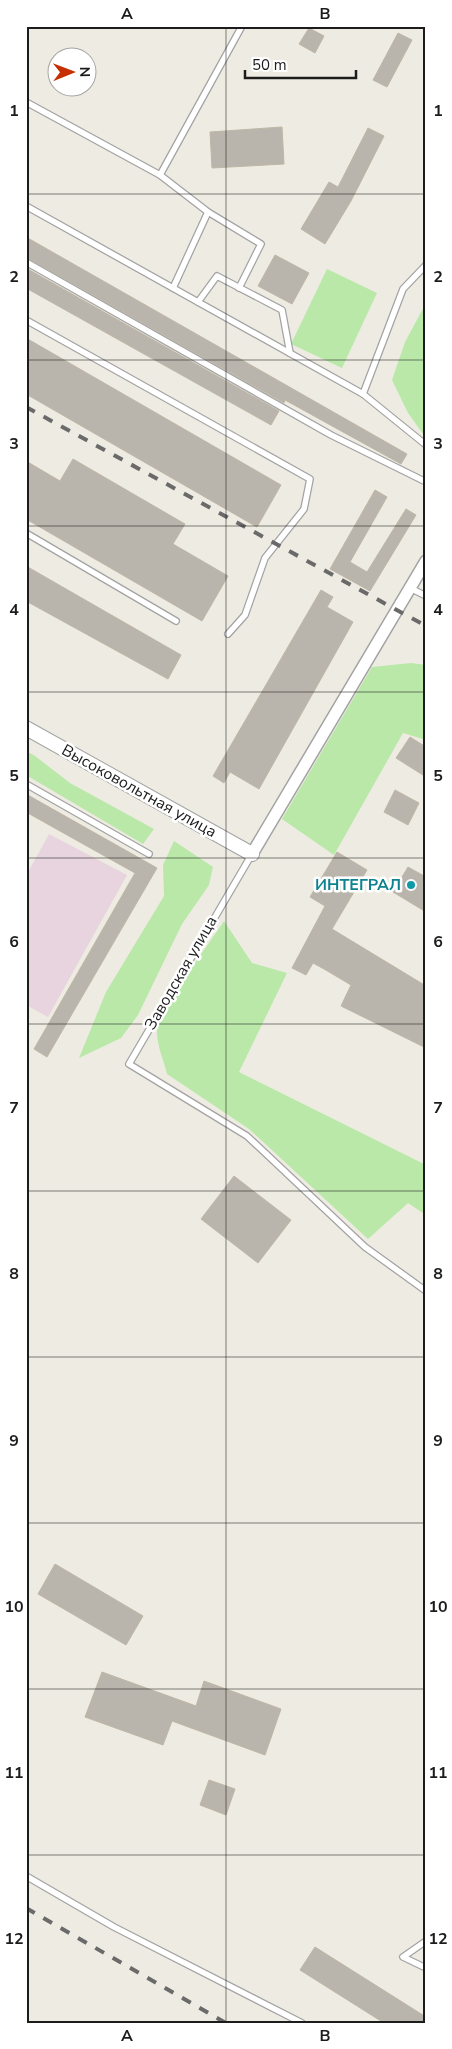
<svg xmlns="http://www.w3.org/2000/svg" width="452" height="2049" font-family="'Nunito Sans',sans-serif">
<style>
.industrial{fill:#e7d4df}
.grass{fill:#b9e8a8}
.building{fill:#bab5ac;stroke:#bfb6a5}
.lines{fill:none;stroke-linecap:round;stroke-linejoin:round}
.service-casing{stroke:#a3a3a3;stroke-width:8}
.minor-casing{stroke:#a3a3a3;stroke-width:14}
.tertiary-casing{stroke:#a3a3a3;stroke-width:16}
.service{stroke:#fff;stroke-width:5.5}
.minor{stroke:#fff;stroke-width:11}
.tertiary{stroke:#fff;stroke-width:14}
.rail{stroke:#6a6a6a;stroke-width:4;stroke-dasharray:10 10;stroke-linecap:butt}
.grid{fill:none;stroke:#1c1c1c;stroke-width:1;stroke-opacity:0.55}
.culture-dot{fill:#0f9aa8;stroke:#fff;stroke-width:2}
.labels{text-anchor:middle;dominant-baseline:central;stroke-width:5;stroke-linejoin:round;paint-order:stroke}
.street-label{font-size:16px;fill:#1c1c1c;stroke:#fff}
.culture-label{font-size:16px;font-weight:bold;fill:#0d838f;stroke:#fff;text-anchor:end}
.neatline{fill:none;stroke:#1c1c1c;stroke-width:2}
.grid-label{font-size:16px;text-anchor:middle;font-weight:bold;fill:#1c1c1c}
</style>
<rect width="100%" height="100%" fill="#eeece2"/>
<!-- industrial -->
<polygon class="industrial" points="49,834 127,875 48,1017 26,1005 26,876"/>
<!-- grass -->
<g class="grass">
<polygon points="327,269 377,293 342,368 291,344"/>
<polygon points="426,303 426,438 408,413 392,380 405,342"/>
<polygon points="411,663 426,665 426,740 403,733 334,855 282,819 372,667"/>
<polygon points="26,751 35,756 70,783 154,829 143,844 26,775"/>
<polygon points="174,841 213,867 209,885 182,924 138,1015 121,1038 79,1058 106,992 164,896 163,865"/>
<path d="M224 921 252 963 287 973 239 1072 426 1165V1215L408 1203 368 1239 249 1129 167 1074C164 1061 157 1046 157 1032 156 1016 212 939 224 921Z"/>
</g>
<!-- building -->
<g class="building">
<polygon points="309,28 324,36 315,53 299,44"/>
<polygon points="398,33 412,40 387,87 373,80"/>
<polygon points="282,127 284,164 212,168 210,132"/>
<polygon points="368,128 384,136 351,201 325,244 301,229 329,182 338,187"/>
<polygon points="26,237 407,454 401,464 285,400 284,403 26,257"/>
<polygon points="275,255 309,273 292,304 258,286"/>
<polygon points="26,268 279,411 271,425 26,288"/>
<polygon points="26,338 281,485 257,527 26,394"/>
<polygon points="73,459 185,524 173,544 228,576 202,621 26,519 26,461 60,481"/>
<polygon points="375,490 387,497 350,562 367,572 406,509 416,515 370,591 330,569"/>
<polygon points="26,566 181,655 168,679 26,601"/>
<polygon points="321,590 333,597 327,607 353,622 259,789 230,772 224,783 213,776"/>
<polygon points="410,737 426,747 426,777 396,758"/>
<polygon points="395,790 419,803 408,825 384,812"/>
<polygon points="26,794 157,868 47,1057 34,1049 135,873 26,812"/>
<polygon points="337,852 367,870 332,929 426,986 426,1048 341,1006 351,985 324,969 313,963 306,975 292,968 325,906 310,897"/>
<polygon points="408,867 426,877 426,912 393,892"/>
<polygon points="234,1176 291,1220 258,1263 201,1219"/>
<polygon points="55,1564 143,1616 126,1645 38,1594"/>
<polygon points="102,1672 196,1706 204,1681 281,1709 265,1755 172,1721 163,1745 85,1717"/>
<polygon points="209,1780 235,1789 226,1815 200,1805"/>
<polygon points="315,1947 426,2017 426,2023 384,2023 300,1970"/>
</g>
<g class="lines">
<defs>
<g id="service">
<polyline points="26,102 160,175"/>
<polyline points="26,206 363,394"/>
<polyline points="26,262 331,435 424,481 426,479"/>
<polyline points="426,265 403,289 363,394 426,445"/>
<polyline points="173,288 208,212"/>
<polyline points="239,288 261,244 208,212 160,175 242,26"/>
<polyline points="198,302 217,276 282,310 290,353"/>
<polyline points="26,320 310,479 304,509 265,558 245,615 228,634"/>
<polyline points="26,533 176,621"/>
<polyline points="410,588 426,596"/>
<polyline points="26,784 149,854"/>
<polyline points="252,854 129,1064 247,1136 365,1247 426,1291"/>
<polyline points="26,1876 114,1927 302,2023"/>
<polyline points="426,1941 403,1957 426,1968"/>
</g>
<polyline id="minor" points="252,854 426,561"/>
<polyline id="tertiary" points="26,728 252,854"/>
</defs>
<!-- service casing -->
<use href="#service" class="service-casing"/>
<!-- minor casing -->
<use href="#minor" class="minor-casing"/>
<!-- tertiary casing -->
<use href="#tertiary" class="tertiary-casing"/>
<!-- service -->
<use href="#service" class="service"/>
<!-- minor -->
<use href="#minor" class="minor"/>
<!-- tertiary -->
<use href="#tertiary" class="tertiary"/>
<!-- rail -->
<g class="rail">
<polyline points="26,407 426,626"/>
<polyline points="26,1908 226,2023"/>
</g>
</g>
<!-- grid -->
<path class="grid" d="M226 26V2023M26 194H426M26 360H426M26 526H426M26 692H426M26 858H426M26 1024H426M26 1191H426M26 1357H426M26 1523H426M26 1689H426M26 1855H426"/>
<!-- markers -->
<circle class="culture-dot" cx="411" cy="885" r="5"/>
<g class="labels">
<!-- street labels -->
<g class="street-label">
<text transform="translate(139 791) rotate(29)">Высоковольтная улица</text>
<text transform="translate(181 973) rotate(-60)">Заводская улица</text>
</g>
<!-- culture labels -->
<g class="culture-label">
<text x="401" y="885">ИНТЕГРАЛ</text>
</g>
</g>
<!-- border -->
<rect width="452" height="2049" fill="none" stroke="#ffffff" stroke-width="55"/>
<!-- north arrow -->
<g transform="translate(72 72) rotate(89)"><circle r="24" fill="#ffffff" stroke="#a4a4a4"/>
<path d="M0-4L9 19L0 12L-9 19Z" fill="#c52f03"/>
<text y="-8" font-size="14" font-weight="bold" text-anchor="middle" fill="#1c1c1c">N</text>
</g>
<!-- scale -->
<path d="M245 70v8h111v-8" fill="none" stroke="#1c1c1c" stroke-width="2.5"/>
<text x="252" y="70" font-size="15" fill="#1c1c1c" stroke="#ffffff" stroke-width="4" paint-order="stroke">50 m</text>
<rect x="28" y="28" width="396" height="1994" class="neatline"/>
<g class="grid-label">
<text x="127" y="19">A</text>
<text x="325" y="19">B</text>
<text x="14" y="116">1</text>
<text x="438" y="116">1</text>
<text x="14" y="282">2</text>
<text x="438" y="282">2</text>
<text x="14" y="449">3</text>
<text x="438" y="449">3</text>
<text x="14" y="615">4</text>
<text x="438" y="615">4</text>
<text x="14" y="781">5</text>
<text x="438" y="781">5</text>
<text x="14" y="947">6</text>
<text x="438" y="947">6</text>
<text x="14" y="1113">7</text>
<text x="438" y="1113">7</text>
<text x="14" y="1279">8</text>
<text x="438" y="1279">8</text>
<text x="14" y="1446">9</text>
<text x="438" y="1446">9</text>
<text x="14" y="1612">10</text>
<text x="438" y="1612">10</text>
<text x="14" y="1778">11</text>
<text x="438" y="1778">11</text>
<text x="14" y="1944">12</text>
<text x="438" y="1944">12</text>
<text x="127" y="2041">A</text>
<text x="325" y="2041">B</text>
</g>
</svg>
